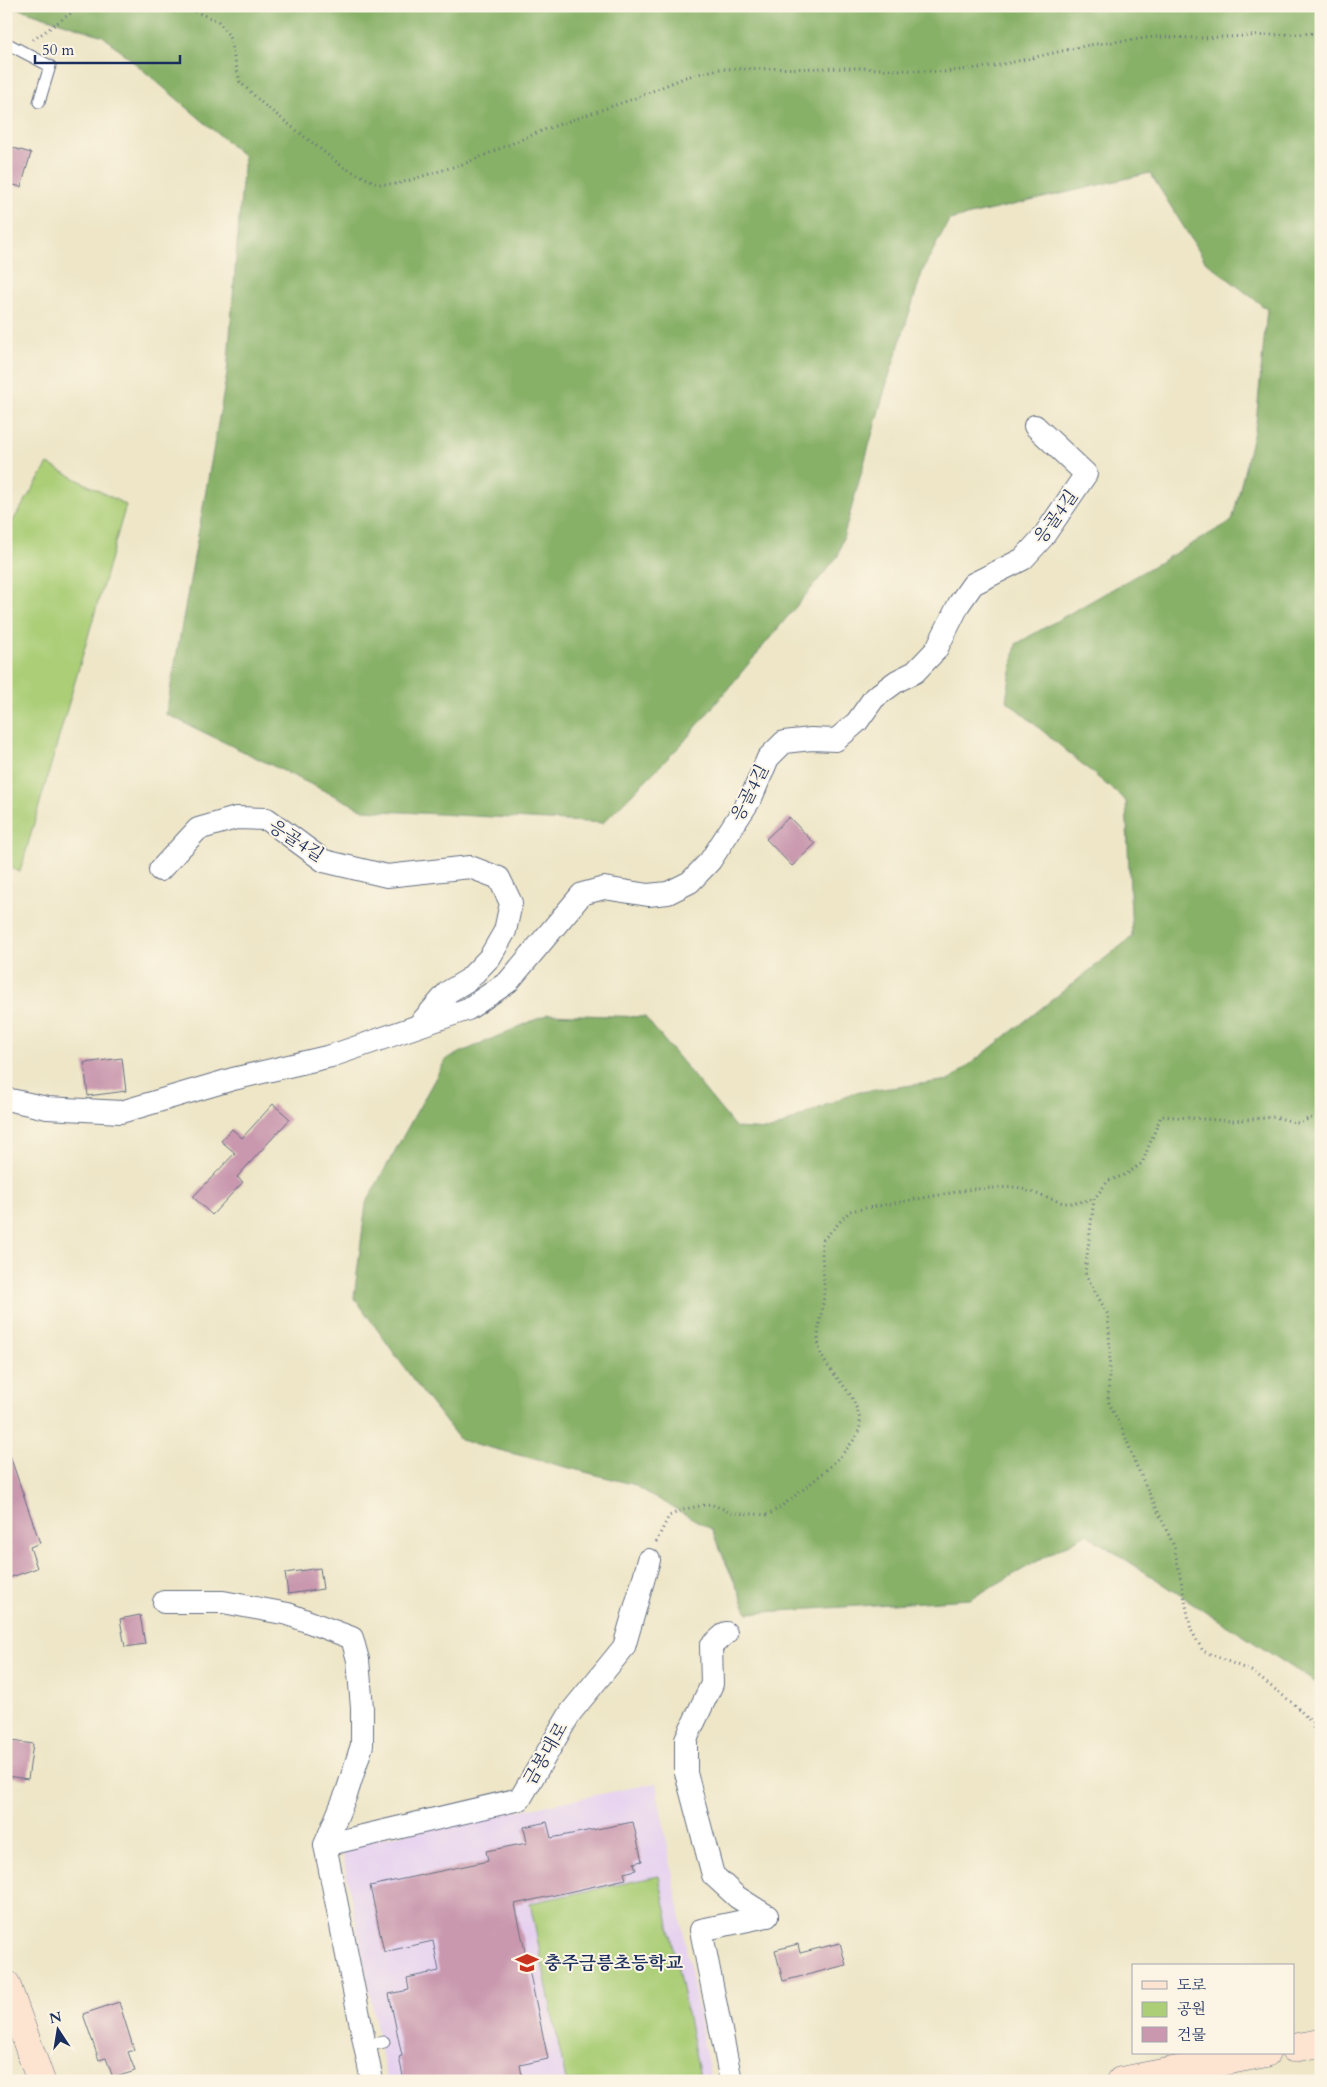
<svg xmlns="http://www.w3.org/2000/svg" width="1327" height="2087" font-family="Cardo,'Noto Serif KR',serif">
<style>
.built{fill:#e6d2f0}
.green{fill:#abce77;stroke:#637e6a}
.forest{fill:#88b168;stroke:#527063}
.building{fill:#c998ae}
.lines{fill:none;stroke-linecap:round;stroke-linejoin:round}
.lane-casing{stroke:#656f83;stroke-width:13}
.street-casing{stroke:#656f83;stroke-width:24}
.secondary-casing{stroke:#656f83;stroke-width:29}
.path{stroke:#656f83;stroke-width:3;stroke-dasharray:1 4;stroke-linecap:butt}
.lane{stroke:#fff;stroke-width:11}
.street{stroke:#fff;stroke-width:22}
.secondary{stroke:#fde4d1;stroke-width:28}
.labels{text-anchor:middle;dominant-baseline:central;stroke-width:4;stroke-linejoin:round;paint-order:stroke}
.street-label{font-size:18px;fill:#1b2f5e;stroke:#fcf5e5}
.poi-label{font-size:18px;font-weight:bold;fill:#1b2f5e;stroke:#fcf5e5;text-anchor:start}
</style>
<rect width="100%" height="100%" fill="#fcf5e5"/>
<filter id="ink" filterUnits="userSpaceOnUse"><feTurbulence type="fractalNoise" baseFrequency=".02" numOctaves="2"/><feDisplacementMap in="SourceGraphic" scale="10" xChannelSelector="R" yChannelSelector="G"/><feConvolveMatrix kernelMatrix="1 2 1 2 8 2 1 2 1" color-interpolation-filters="sRGB"/></filter>
<filter id="wash" filterUnits="userSpaceOnUse"><feTurbulence type="fractalNoise" baseFrequency=".0096" numOctaves="4" result="noise"/><feDisplacementMap in="SourceGraphic" scale="20" xChannelSelector="R" yChannelSelector="G"/><feGaussianBlur stdDeviation="1.12" result="paint"/><feColorMatrix in="noise" values="0 0 0 0 0 0 0 0 0 0 0 0 0 0 0 0 0 1.4 0 .05"/><feComposite in="paint" operator="in"/></filter>
<g filter="url(#wash)">
<rect width="100%" height="100%" fill="#eee6c7"/>
<!-- built -->
<polygon class="built" points="656,1783 711,2081 387,2081 341,1846"/>
<!-- green -->
<g class="green">
<polygon points="48,464 126,505 20,872 6,866 6,532"/>
<polygon points="659,1876 700,2077 699,2081 566,2081 530,1903"/>
</g>
<!-- forest -->
<polygon class="forest" points="11,6 1321,6 1321,1686 1086,1534 970,1599 748,1613 711,1529 632,1484 460,1440 422,1392 354,1297 366,1203 446,1059 548,1014 645,1017 736,1128 771,1130 852,1093 950,1080 1132,937 1126,801 1006,700 1016,644 1232,521 1256,423 1267,309 1205,261 1150,173 949,220 923,270 885,389 838,556 682,744 603,823 364,810 166,714 227,373 244,156 103,36"/>
<g id="blocks">
<!-- building -->
<g class="building">
<polygon points="6,146 31,153 21,187 6,183"/>
<polygon points="789,817 815,844 792,866 766,839"/>
<polygon points="122,1058 126,1091 88,1096 84,1063"/>
<polygon points="273,1104 290,1119 237,1177 243,1182 212,1215 193,1197 235,1153 221,1141 232,1129 242,1138"/>
<polygon points="9,1453 40,1543 30,1547 37,1568 6,1579 6,1454"/>
<polygon points="320,1568 323,1589 288,1594 285,1573"/>
<polygon points="140,1615 145,1644 125,1647 120,1619"/>
<polygon points="6,1740 33,1744 28,1779 6,1776"/>
<polygon points="547,1822 551,1838 633,1822 642,1861 634,1863 636,1870 624,1873 626,1879 515,1904 548,2059 520,2065 523,2081 404,2081 399,2057 402,2056 389,1994 409,1990 407,1978 439,1971 433,1941 384,1952 370,1886 488,1861 486,1851 527,1843 524,1827"/>
<polygon points="840,1943 846,1965 783,1981 775,1950 798,1944 800,1953"/>
<polygon points="119,2002 134,2050 128,2052 135,2071 113,2078 106,2058 99,2060 83,2014"/>
</g>
</g>
</g>
<g filter="url(#ink)">
<use href="#blocks" fill-opacity="0" stroke="#656f83" stroke-width="1"/>
<g class="lines">
<defs>
<g id="lane">
<polyline points="6,43 50,66 39,102"/>
<polyline points="365,2046 384,2042"/>
</g>
<g id="street">
<polyline points="160,870 198,829 236,818 267,819 324,861 387,876 470,867 499,878 511,903 505,931 490,957 468,980 448,992 418,1026"/>
<polyline points="6,1099 47,1108 121,1112 233,1079 331,1056 468,1009 508,982 582,894 604,888 648,895 668,893 690,882 710,861 751,798 768,758 784,742 811,739 836,740 857,722 874,698 897,681 915,672 936,650 959,604 973,584 1023,559 1043,537 1086,474 1035,426"/>
<polyline points="164,1602 223,1602 288,1614 352,1638 358,1660 362,1708 362,1745 347,1792 325,1845 372,2081"/>
<polyline points="726,1633 711,1646 712,1684 686,1739 686,1773 713,1875 737,1897 767,1916"/>
<polyline points="325,1845 520,1799 571,1712 624,1647 649,1560"/>
<polyline points="731,2081 701,1930 767,1916"/>
</g>
<g id="secondary">
<polyline points="6,1984 41,2081"/>
<polyline points="1293,2048 1321,2043"/>
<polyline points="1121,2081 1266,2053"/>
</g>
</defs>
<!-- lane casing -->
<use href="#lane" class="lane-casing"/>
<!-- street casing -->
<use href="#street" class="street-casing"/>
<!-- secondary casing -->
<use href="#secondary" class="secondary-casing"/>
<!-- path -->
<g class="path">
<polyline points="181,6 218,21 229,36 240,82 263,104 343,167 378,184 397,184 466,163 546,129 633,99 686,77 719,69 861,68 944,72 995,66 1089,45 1155,37 1199,38 1321,33"/>
<polyline points="33,40 81,6"/>
<polyline points="1321,1114 1298,1123 1275,1117 1233,1121 1161,1116 1142,1163 1127,1174 1108,1181 1094,1199 1085,1273 1108,1315 1110,1351 1108,1401 1124,1433 1136,1465 1174,1546 1191,1630 1203,1651 1251,1671 1294,1704 1312,1723 1321,1758"/>
<path d="M656 1542 669 1516 685 1509 710 1504 734 1513 768 1515C789 1502 862 1447 860 1423 860 1414 855 1405 852 1398 842 1380 823 1367 819 1347 816 1329 823 1312 824 1294 825 1277 821 1259 822 1241L850 1211 973 1189 1017 1187 1063 1203H1075L1094 1199"/>
</g>
<!-- lane -->
<use href="#lane" class="lane"/>
<!-- street -->
<use href="#street" class="street"/>
<!-- secondary -->
<use href="#secondary" class="secondary"/>
</g>
</g>
<!-- icons -->
<defs>
<symbol id="school-bare" viewBox="-9 -9 18 18"><path d="M0-5L7-2L0 1L-7-2ZM-4 1L0 2.5L4 1V4Q0 6-4 4Z" fill="#c8321e" stroke="#fcf5e5" stroke-width="2.5" paint-order="stroke"/></symbol>
</defs>
<g fill-rule="evenodd">
<use href="#school-bare" x="511" y="1947" width="32" height="32"/>
</g>
<g class="labels">
<!-- street labels -->
<g class="street-label">
<text transform="translate(1056 517) rotate(-54)">응골4길</text>
<text transform="translate(750 793) rotate(-63)">응골4길</text>
<text transform="translate(296 841) rotate(33)">응골4길</text>
<text transform="translate(546 1754) rotate(-60)">금봉대로</text>
</g>
<!-- poi labels -->
<g class="poi-label">
<text x="544" y="1963">충주금릉초등학교</text>
</g>
</g>
<!-- margin -->
<rect width="1327" height="2087" fill="none" stroke="#fcf5e5" stroke-width="25"/>
<!-- legend -->
<rect x="1132" y="1964" width="162" height="90" fill="#fcf5e5" stroke="#a2a6af"/>
<rect x="1142" y="1981" width="25" height="8" fill="#fde4d1" stroke="#a2a6af"/>
<text x="1177" y="1990" font-size="15" fill="#1b2f5e">도로</text>
<rect x="1142" y="2002" width="25" height="15" fill="#abce77" stroke="#a2a6af"/>
<text x="1177" y="2014" font-size="15" fill="#1b2f5e">공원</text>
<rect x="1142" y="2027" width="25" height="15" fill="#c998ae" stroke="#a2a6af"/>
<text x="1177" y="2040" font-size="15" fill="#1b2f5e">건물</text>
<!-- north arrow -->
<g transform="translate(58 2030) rotate(348)" stroke="#fcf5e5" stroke-width="4" paint-order="stroke">
<path d="M0-4L9 19L0 12L-9 19Z" fill="#1b2f5e"/>
<text y="-8" font-size="14" font-weight="bold" text-anchor="middle" fill="#1b2f5e">N</text>
</g>
<!-- scale -->
<path d="M35 55v8h145v-8" fill="none" stroke="#1b2f5e" stroke-width="2.5"/>
<text x="42" y="55" font-size="15" fill="#1b2f5e" stroke="#fcf5e5" stroke-width="4" paint-order="stroke">50 m</text>
</svg>
